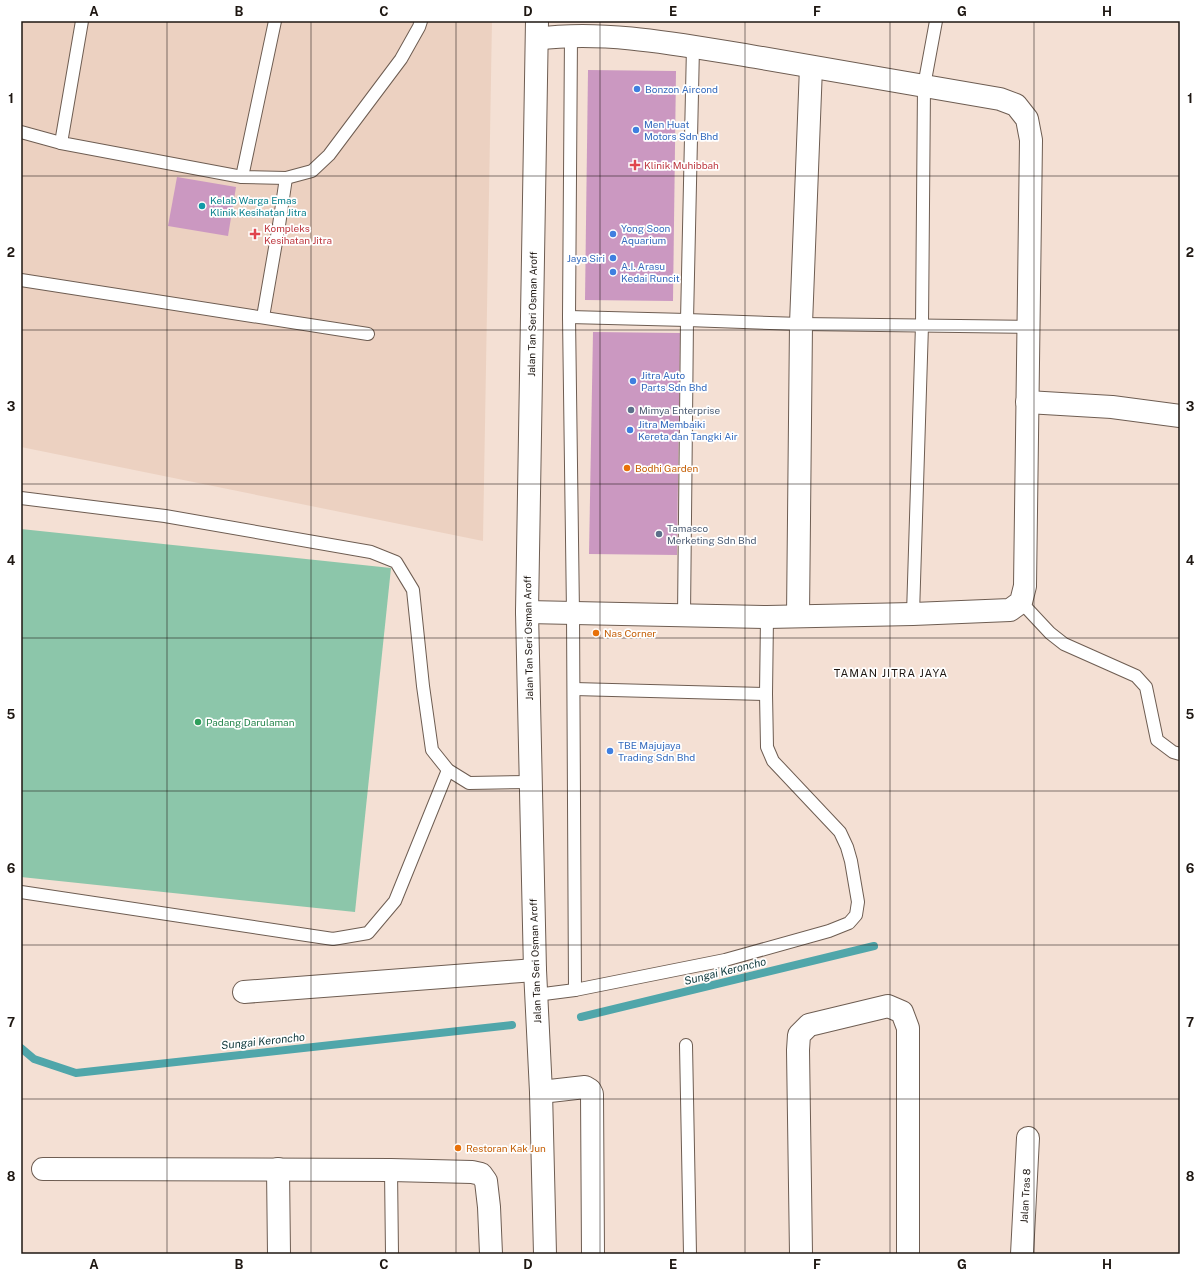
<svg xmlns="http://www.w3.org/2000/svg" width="1201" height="1275" font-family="'Public Sans',sans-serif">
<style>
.built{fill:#ecd1c1}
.green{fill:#8cc6aa}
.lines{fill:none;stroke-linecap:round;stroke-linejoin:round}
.stream{stroke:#50a6aa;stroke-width:8}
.building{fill:#cb98c1}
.lane-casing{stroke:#6e5d52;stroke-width:14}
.street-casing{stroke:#6e5d52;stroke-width:24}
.secondary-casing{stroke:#6e5d52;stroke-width:24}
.lane{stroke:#fff;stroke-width:12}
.street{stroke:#fff;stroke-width:22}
.secondary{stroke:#fff;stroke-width:22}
.grid{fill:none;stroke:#1e1712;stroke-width:1;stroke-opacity:0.55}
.shop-dot{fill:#3f7fe0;stroke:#fff;stroke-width:1.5}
.health-dot{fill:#e0444e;stroke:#fff;stroke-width:1.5}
.culture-dot{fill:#0f9aa8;stroke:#fff;stroke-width:1.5}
.service-dot{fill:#5c6f8a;stroke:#fff;stroke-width:1.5}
.food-dot{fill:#e8710a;stroke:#fff;stroke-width:1.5}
.leisure-dot{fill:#2e9e5b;stroke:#fff;stroke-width:1.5}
.labels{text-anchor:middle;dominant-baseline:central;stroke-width:3.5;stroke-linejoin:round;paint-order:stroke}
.shop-label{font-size:10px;fill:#366cbe;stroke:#fff;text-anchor:start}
.health-label{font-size:10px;fill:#be3a42;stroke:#fff;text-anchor:start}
.culture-label{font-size:10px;fill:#0d838f;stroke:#fff;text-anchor:start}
.street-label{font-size:10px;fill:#1e1712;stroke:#fff}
.service-label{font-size:10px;fill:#4e5e75;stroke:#fff;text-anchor:start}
.food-label{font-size:10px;fill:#c56008;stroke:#fff;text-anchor:start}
.leisure-label{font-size:10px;fill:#27864d;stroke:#fff;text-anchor:start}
.neighbourhood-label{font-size:11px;letter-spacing:1px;fill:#1e1712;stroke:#fff}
.water-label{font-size:11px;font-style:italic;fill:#113a3d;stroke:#fff}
.neatline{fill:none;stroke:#1e1712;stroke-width:1.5}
.grid-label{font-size:13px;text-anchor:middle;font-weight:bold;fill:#1e1712}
</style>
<rect width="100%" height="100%" fill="#f4e0d4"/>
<!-- built -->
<polygon class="built" points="21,21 492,21 483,541 21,447"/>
<!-- green -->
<polygon class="green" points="21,529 391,568 355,912 21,877"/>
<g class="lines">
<!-- stream -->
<g class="stream">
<polyline points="581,1017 874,946"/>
<polyline points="21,1048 34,1059 76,1073 512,1025"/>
</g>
</g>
<!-- building -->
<g class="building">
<polygon points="588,70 676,71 673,301 585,300"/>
<polygon points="177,177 236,187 228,236 168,226"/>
<polygon points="593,332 680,333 677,555 589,554"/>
</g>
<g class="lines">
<defs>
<g id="lane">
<polyline points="82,21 61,143 242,177 286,178 312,171 329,155 401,59 419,27 421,21"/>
<polyline points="571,36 569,317 573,613 575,990"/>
<polyline points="21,132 61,143"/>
<polyline points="242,177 275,21"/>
<polyline points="21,280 368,334"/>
<polyline points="263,317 279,225 286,178"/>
<polyline points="569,317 687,320 801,324 1028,327"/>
<polyline points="21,498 165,516 371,552 396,562 413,590 423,686 432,750 448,770 469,783 531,782"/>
<polyline points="1021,602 1050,633 1064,644 1136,676 1146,687 1157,740 1173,752 1180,754"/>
<polyline points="913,614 922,325 924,86 936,21"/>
<polyline points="684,616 687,320 693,47"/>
<polyline points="574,689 766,694"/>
<polyline points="21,892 333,939 368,933 395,901 448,770"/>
<polyline points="536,995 575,990 725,960 829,931 849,923 856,915 858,902 851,861 847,847 840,832 773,761 767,747 766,694 767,617"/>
<polyline points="686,1045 690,1254"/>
<polyline points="391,1170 392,1254"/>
</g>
<g id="street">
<polyline points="1027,402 1112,407 1180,416"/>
<path d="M527 612 767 617 913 614 1010 610 1021 602 1025 586 1031 140 1027 119 1016 105 1000 99C919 85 837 71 756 57 687 46 606 29 537 39"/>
<polyline points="798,616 801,324 811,67"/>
<polyline points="244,992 535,970"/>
<polyline points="541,1092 585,1087 590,1090 592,1094 593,1254"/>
<polyline points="43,1169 391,1170 472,1172 481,1174 486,1181 489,1207 491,1254"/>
<polyline points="278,1169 279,1254"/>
<polyline points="801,1254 798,1050 799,1035 809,1025 888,1006 902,1012 908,1028 908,1254"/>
<polyline points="1022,1254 1028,1138"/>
</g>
<polyline id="secondary" points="537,21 527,612 535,970 541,1092 545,1254"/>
</defs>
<!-- lane casing -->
<use href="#lane" class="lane-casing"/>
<!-- street casing -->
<use href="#street" class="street-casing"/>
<!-- secondary casing -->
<use href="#secondary" class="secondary-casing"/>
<!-- lane -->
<use href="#lane" class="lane"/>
<!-- street -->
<use href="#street" class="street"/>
<!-- secondary -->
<use href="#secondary" class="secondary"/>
</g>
<!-- grid -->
<path class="grid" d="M167 21V1254M311 21V1254M456 21V1254M600 21V1254M745 21V1254M890 21V1254M1034 21V1254M21 176H1180M21 330H1180M21 484H1180M21 638H1180M21 791H1180M21 945H1180M21 1099H1180"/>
<!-- markers -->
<g class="shop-dot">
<circle cx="637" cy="89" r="4"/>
<circle cx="636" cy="130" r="4"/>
<circle cx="613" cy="234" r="4"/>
<circle cx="613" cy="258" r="4"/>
<circle cx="613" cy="272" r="4"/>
<circle cx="633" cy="381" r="4"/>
<circle cx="630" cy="430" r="4"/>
<circle cx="610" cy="751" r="4"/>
</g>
<g class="health-dot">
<path d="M633 159h4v4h4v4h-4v4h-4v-4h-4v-4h4z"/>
<path d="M253 228h4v4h4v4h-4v4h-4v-4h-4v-4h4z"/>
</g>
<circle class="culture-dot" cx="202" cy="206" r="4"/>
<g class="service-dot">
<circle cx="631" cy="410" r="4"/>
<circle cx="659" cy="534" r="4"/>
</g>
<g class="food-dot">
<circle cx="627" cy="468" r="4"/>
<circle cx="596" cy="633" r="4"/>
<circle cx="458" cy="1148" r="4"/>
</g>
<circle class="leisure-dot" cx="198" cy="722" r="4"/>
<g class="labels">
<!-- shop labels -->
<g class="shop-label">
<text x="645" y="89">Bonzon Aircond</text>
<text x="644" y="124">Men Huat<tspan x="644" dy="12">Motors Sdn Bhd</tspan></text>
<text x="621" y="228">Yong Soon<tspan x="621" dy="12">Aquarium</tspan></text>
<text x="605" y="258" text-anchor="end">Jaya Siri</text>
<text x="621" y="266">A.I. Arasu<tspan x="621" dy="12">Kedai Runcit</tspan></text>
<text x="641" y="375">Jitra Auto<tspan x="641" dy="12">Parts Sdn Bhd</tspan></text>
<text x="638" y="424">Jitra Membaiki<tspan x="638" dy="12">Kereta dan Tangki Air</tspan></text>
<text x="618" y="745">TBE Majujaya<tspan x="618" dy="12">Trading Sdn Bhd</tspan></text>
</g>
<!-- health labels -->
<g class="health-label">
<text x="644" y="165">Klinik Muhibbah</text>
<text x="264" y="228">Kompleks<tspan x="264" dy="12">Kesihatan Jitra</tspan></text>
</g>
<!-- culture labels -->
<g class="culture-label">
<text x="210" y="200">Kelab Warga Emas<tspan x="210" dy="12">Klinik Kesihatan Jitra</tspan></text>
</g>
<!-- street labels -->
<g class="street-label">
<text transform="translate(532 314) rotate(-89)">Jalan Tan Seri Osman Aroff</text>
<text transform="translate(528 638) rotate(-91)">Jalan Tan Seri Osman Aroff</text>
<text transform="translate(535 961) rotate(-92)">Jalan Tan Seri Osman Aroff</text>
<text transform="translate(1025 1196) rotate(-87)">Jalan Tras 8</text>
</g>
<!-- service labels -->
<g class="service-label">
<text x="639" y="410">Mimya Enterprise</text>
<text x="667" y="528">Tamasco<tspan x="667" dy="12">Merketing Sdn Bhd</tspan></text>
</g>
<!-- food labels -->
<g class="food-label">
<text x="635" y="468">Bodhi Garden</text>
<text x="604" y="633">Nas Corner</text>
<text x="466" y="1148">Restoran Kak Jun</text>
</g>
<!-- leisure labels -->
<g class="leisure-label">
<text x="206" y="722">Padang Darulaman</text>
</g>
<!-- neighbourhood labels -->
<g class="neighbourhood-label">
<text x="891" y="673">TAMAN JITRA JAYA</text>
</g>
<!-- water labels -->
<g class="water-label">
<text transform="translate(725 971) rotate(-14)">Sungai Keroncho</text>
<text transform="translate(263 1041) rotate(-6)">Sungai Keroncho</text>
</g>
</g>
<!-- border -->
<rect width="1201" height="1275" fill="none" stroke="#ffffff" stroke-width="44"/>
<rect x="22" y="22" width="1157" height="1231" class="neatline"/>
<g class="grid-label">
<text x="94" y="16">A</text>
<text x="239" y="16">B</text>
<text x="384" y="16">C</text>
<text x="528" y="16">D</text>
<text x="673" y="16">E</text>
<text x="817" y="16">F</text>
<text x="962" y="16">G</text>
<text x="1107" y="16">H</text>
<text x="11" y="103">1</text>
<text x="1190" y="103">1</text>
<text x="11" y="257">2</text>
<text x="1190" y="257">2</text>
<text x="11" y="411">3</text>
<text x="1190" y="411">3</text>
<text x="11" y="565">4</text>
<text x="1190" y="565">4</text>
<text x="11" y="719">5</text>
<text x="1190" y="719">5</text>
<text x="11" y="873">6</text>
<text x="1190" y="873">6</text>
<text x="11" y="1027">7</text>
<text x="1190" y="1027">7</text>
<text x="11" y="1181">8</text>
<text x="1190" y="1181">8</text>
<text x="94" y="1269">A</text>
<text x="239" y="1269">B</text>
<text x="384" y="1269">C</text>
<text x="528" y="1269">D</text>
<text x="673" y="1269">E</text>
<text x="817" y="1269">F</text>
<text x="962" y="1269">G</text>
<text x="1107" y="1269">H</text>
</g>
</svg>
